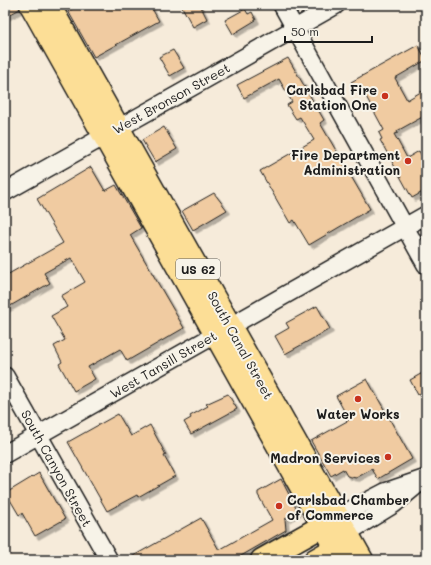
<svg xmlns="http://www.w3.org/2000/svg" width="431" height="565" font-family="Mali,sans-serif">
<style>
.building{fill:#f0cba1;stroke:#1c1c1c;filter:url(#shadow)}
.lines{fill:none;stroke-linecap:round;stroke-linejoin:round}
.minor-casing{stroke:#1c1c1c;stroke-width:20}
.highway-casing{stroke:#1c1c1c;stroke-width:25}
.minor{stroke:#f7f3e8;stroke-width:17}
.highway{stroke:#fcde96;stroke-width:22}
.poi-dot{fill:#c8321e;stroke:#f7f3e8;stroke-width:1.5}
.labels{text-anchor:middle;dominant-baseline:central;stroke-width:4;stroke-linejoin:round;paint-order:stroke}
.shield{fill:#f7f3e8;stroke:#5e5c59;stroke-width:1}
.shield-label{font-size:12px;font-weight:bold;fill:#1c1c1c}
.poi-label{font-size:13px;font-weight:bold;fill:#1c1c1c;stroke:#f7f3e8;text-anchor:end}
.street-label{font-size:13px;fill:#1c1c1c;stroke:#f7f3e8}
</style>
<defs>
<filter id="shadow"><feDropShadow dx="3.5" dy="3.5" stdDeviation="0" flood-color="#0004"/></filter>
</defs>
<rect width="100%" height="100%" fill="#f6ebda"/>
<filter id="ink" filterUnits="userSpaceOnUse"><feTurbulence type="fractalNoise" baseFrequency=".025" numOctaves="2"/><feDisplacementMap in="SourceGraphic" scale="8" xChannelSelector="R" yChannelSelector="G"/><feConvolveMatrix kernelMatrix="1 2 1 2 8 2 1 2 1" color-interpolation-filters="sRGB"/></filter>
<g filter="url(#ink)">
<!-- building -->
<g class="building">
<polygon points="5,5 19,5 20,9 5,17"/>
<polygon points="80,5 150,5 159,21 94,57 68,11"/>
<polygon points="181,5 200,5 207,19 193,27"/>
<polygon points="245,9 248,14 252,12 256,20 233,34 225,20"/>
<polygon points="418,45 426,60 395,78 407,100 426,89 426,115 397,131 398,133 394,134 407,158 419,151 426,164 426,190 412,198 380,140 382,139 379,133 384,130 362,89 356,92 351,82"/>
<polygon points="173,50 184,68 170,76 159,57"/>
<polygon points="288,58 324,120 320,123 370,209 309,245 294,220 290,223 260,171 314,140 300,117 296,119 287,105 292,102 279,79 244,98 237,85"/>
<polygon points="164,127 177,149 155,162 142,140"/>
<polygon points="91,167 105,191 116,185 141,228 130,235 184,328 127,361 120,349 88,367 95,379 74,391 59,364 62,362 54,346 65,340 51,316 67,307 61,296 85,282 71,258 44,273 50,283 5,309 5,276 63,243 37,199"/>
<polygon points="214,193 227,210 193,230 182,211"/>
<polygon points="317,306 330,329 285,354 275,336 289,328 286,323"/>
<polygon points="426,371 426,390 418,395 410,380"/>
<polygon points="367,379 412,459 378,479 372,469 356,478 347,476 343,469 331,476 311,441 349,420 336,396"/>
<polygon points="228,394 237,409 191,434 184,422 191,418 190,416 208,406 206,404"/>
<polygon points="118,414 131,436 150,425 166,455 164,456 175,476 138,497 137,495 107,511 68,442"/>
<polygon points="39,473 65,519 35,536 22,513 19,515 6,493"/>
<polygon points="281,479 298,512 285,519 286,530 234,560 126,560 201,518 219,550 272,520 258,495 258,492"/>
</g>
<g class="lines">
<defs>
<g id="minor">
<polyline points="282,5 426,265"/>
<path d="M5 192C116 130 226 68 336 5"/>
<polyline points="5,376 109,560"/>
<polyline points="5,454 426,215"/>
<polyline points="337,517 385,492 426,478"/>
<polyline points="347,533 394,504 418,484"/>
</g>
<g id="highway">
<polyline points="31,5 342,560"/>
<polyline points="49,5 362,560"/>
<polyline points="262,560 335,519"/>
<polyline points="315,560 336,548 344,537"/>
</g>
</defs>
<!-- minor casing -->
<use href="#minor" class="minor-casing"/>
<!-- highway casing -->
<use href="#highway" class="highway-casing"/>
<!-- minor -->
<use href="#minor" class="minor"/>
<!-- highway -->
<use href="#highway" class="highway"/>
</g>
</g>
<!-- markers -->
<g class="poi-dot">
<circle cx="385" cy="96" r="4"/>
<circle cx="408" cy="161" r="4"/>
<circle cx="358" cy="399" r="4"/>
<circle cx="388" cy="457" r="4"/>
<circle cx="279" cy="506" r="4"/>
</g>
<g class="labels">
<!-- shield labels -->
<rect class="shield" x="176" y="259" width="44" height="20" rx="3"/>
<g class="shield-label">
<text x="198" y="269">US 62</text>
</g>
<!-- poi labels -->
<g class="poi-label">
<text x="377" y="89">Carlsbad Fire<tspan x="377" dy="15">Station One</tspan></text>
<text x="400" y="154">Fire Department<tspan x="400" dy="15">Administration</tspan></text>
<text x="358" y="413" text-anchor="middle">Water Works</text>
<text x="380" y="457">Madron Services</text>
<text x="287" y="499" text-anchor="start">Carlsbad Chamber<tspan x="287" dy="15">of Commerce</tspan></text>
</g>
<!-- street labels -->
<g class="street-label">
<text transform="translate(171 98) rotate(-29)">West Bronson Street</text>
<text transform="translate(241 345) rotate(61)">South Canal Street</text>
<text transform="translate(163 364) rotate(-30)">West Tansill Street</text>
<text transform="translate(57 468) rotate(61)">South Canyon Street</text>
</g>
</g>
<!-- margin -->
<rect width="431" height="565" fill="none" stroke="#f7f3e8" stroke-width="20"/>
<rect x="10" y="10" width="411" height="545" fill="none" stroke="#1c1c1c" stroke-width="1.5" filter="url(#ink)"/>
<!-- scale -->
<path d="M285 36v6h87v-6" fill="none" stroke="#1c1c1c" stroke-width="2"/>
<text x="291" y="36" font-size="12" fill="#1c1c1c" stroke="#f7f3e8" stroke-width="3" paint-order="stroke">50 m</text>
</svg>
